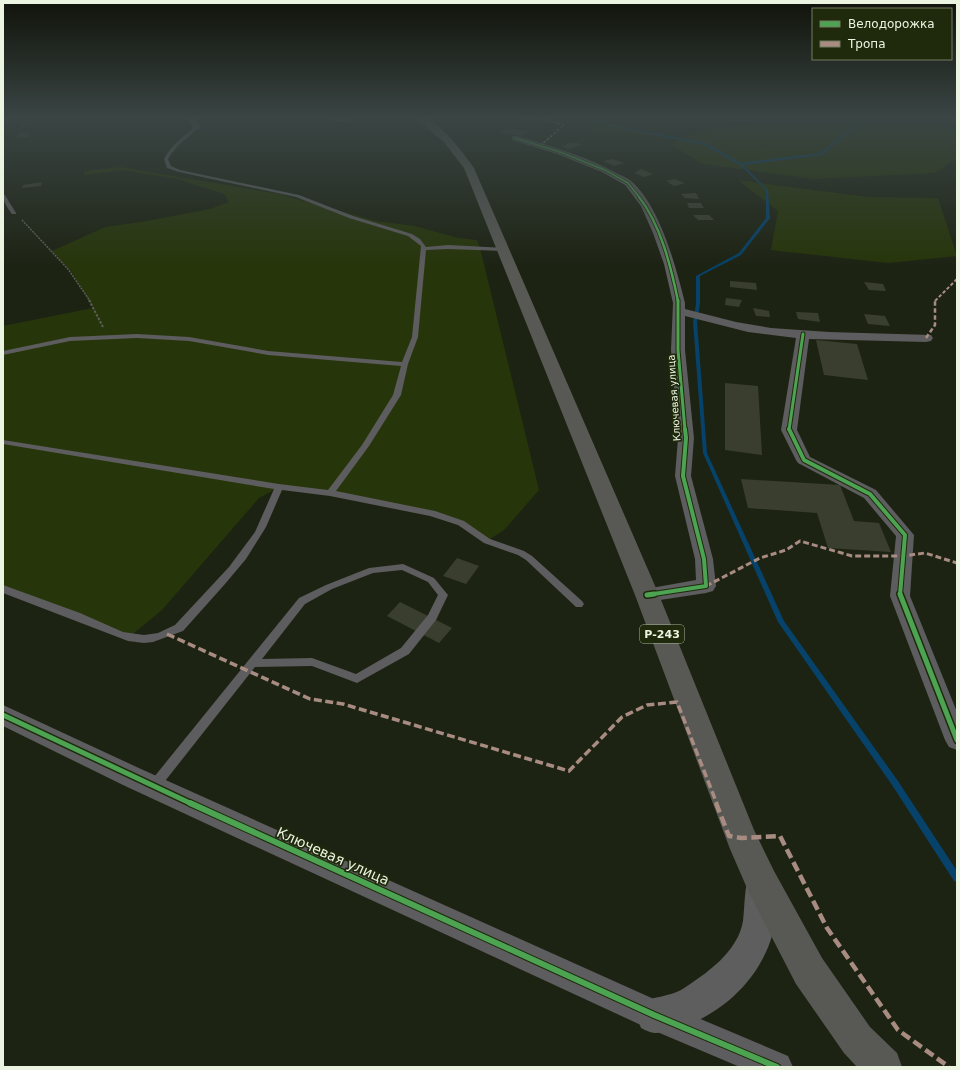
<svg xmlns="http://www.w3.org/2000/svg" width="960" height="1070" font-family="'DejaVu Sans',sans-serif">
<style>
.green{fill:#27350a}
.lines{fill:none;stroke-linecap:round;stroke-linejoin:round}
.stream{fill:#064269;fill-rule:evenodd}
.building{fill:#3a3e2f}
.path-far1{stroke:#5c5e59;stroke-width:1.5;stroke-dasharray:2 1;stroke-linecap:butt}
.path{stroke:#5c5e59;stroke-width:2;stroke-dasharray:2.5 1.5;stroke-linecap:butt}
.lane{fill:#5d5c5e;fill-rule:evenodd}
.street{fill:#5d5c5e;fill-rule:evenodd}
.secondary{fill:#5e5e5e;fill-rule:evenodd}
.highway{fill:#585955;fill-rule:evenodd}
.quiet-far5{stroke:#a88b81;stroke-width:1.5;stroke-dasharray:3 1.5;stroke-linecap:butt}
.quiet-far4{stroke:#a88b81;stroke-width:2;stroke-dasharray:3.5 2;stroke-linecap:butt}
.quiet-far3{stroke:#a88b81;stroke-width:2.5;stroke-dasharray:4.5 2.5;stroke-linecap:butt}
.quiet-far2{stroke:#a88b81;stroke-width:3;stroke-dasharray:6 3;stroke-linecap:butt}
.quiet-far1{stroke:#a88b81;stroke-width:3.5;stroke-dasharray:8 3.5;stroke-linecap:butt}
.quiet{stroke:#a88b81;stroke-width:4.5;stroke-dasharray:10 4.5;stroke-linecap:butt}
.cycleway-far5-casing{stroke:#1f2a0c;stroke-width:3}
.cycleway-far4-casing{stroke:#1f2a0c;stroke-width:4}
.cycleway-far3-casing{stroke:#1f2a0c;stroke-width:5}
.cycleway-far2-casing{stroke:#1f2a0c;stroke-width:6}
.cycleway-far1-casing{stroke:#1f2a0c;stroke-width:8}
.cycleway-casing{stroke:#1f2a0c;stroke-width:8}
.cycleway-far5{stroke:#4ca352;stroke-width:2}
.cycleway-far4{stroke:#4ca352;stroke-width:2.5}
.cycleway-far3{stroke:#4ca352;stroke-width:3}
.cycleway-far2{stroke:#4ca352;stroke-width:4}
.cycleway-far1{stroke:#4ca352;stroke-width:5}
.cycleway{stroke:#4ca352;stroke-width:6}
.labels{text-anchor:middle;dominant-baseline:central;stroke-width:3.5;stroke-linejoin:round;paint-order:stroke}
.far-street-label{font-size:10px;fill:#ebf3e1;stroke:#1f2a0c}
.shield{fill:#1f2a0c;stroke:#aeb7a1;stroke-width:1}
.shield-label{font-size:11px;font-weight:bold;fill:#ebf3e1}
.near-street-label{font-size:14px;fill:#ebf3e1;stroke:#1f2a0c}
</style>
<rect width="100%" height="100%" fill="#1d2313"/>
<!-- green -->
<g class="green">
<polygon points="572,118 605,118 608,121 653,135 596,132"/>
<polygon points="769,118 944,118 957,133 957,158 935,173 814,179 703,164 670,144 702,130 776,122"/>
<polygon points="120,167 279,194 376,221 415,226 458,238 477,240 480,248 539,490 504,530 487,541 476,534 432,513 279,487 259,498 162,610 128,638 3,589 3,326 93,308 71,271 52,251 105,227 141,222 210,209 229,202 224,194 177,179 124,170 84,175 84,171"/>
<polygon points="738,180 868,197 938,198 957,256 888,263 771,250 778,211"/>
</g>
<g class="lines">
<!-- stream -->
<polygon class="stream" points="594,118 596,118 609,124 706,143 741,163 820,153 849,130 848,118 850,118 851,131 822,155 743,165 768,190 770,218 741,255 700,276 700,304 697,322 707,453 784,621 898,781 957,871 957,882 954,881 892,785 778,622 703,453 693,322 696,304 696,276 739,253 766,218 766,190 740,165 704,145 608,126"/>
</g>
<!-- building -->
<g class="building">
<polygon points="32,122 31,127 20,128 21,123"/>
<polygon points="507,128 528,131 521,136 499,133"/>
<polygon points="29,131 28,137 16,138 18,133"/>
<polygon points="569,143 577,143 582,145 568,149 562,146"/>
<polygon points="612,159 624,163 614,166 603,161"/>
<polygon points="641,169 653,174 644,177 634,173"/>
<polygon points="674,179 685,183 675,186 668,183 671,183 666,181"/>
<polygon points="42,182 41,186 22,188 23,185"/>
<polygon points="696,193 699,199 685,198 681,194"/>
<polygon points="687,203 701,203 704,208 689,208"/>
<polygon points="693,215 709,215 714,220 698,220"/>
<polygon points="730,281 756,283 757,290 730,287"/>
<polygon points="864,282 883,284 886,291 869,290"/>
<polygon points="726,298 742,300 739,307 725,305"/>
<polygon points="753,308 769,311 770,317 756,316"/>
<polygon points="796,312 818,313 820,322 798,319"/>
<polygon points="864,314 885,316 890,326 868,324"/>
<polygon points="816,340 857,344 868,380 824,375"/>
<polygon points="725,383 758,386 762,455 725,450"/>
<polygon points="741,479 840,485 854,521 879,523 891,552 828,548 817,513 748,508"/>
<polygon points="457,558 479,566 466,584 443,576"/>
<polygon points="400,602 452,628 439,643 387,616"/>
</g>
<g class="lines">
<!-- path-far1 -->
<polyline class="path-far1" points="22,220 68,269 90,301"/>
<!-- path -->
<polyline class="path" points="89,300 103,327"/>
<!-- lane -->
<g class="lane">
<path d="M196 126 199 127C188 138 176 145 168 159L171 166 180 170 299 195 353 216 412 234 420 239 426 247 448 245 506 248V250L504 251 448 249 426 250 418 337 408 364 401 395 369 446 336 491 435 511 464 521 490 539 524 551 532 556 582 601 584 604 582 607H576L526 560 518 555 484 543 458 525 430 516 330 496 282 490 266 527 246 559 225 584 183 631 153 642 144 643 128 641 3 593V585L80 613 123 632 144 635 158 633 175 625 229 567 255 532 274 489 3 444V440L279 484 328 490 362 445 393 395 401 366 268 355 189 341 137 338 70 341 3 355V351L70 337 137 334 189 337 268 351 402 362 412 337 421 246 408 236 349 218 296 197 179 172 167 168 164 159C172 144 183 137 196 126Z"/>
<path d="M3 194 5 195 16 213V214H12C7 207 3 202 3 194Z"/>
<path d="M403 564 434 578 448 595 436 620 409 654 357 683 312 666 255 667 158 790 154 792 150 790 148 786 150 782 299 598 326 585 369 568ZM402 570 428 582 438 595 428 615 401 648 356 674 312 658 262 659 305 604 332 589 373 573Z"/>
</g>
<!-- street -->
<g class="street">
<polygon points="186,118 194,118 201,127 200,129 194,129"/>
<polygon points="331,118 346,118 350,120 346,122 332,120"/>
<path d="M512 136H518C552 147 587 156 618 174 622 176 628 178 631 181 660 206 676 267 685 303V309L736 322 771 328 829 332 931 335 933 338 931 341 926 342 809 339 797 430 810 457 876 490 914 535 910 596 957 712V750L949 747 945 740 890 596 896 536 864 498 798 463 796 460 781 430 796 338 748 332 685 316V350L694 438 691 476 713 559 716 586 713 591 706 593 647 602 640 600 637 595 640 590 696 580 695 559 675 476 678 438 671 350 673 303 664 264 653 233 641 206 625 185 602 172 557 154 512 140Z"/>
<polygon points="3,705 141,769 665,1004 788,1056 793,1067 740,1067 643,1026 123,785 3,726"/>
</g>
<!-- secondary -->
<path class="secondary" d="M762 868 774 872C779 886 778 894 777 908 774 960 738 1004 690 1024 680 1028 667 1033 655 1033 651 1033 645 1030 641 1028L636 1015 641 1002C654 997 670 996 681 990 706 974 738 952 743 921 745 904 744 888 750 872Z"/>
<!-- highway -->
<path class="highway" d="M415 118C417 118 421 117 424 118 440 121 465 155 474 168L659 595 754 830 774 871 822 958 870 1027 897 1053 902 1067H857L844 1053 796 984 750 895 730 849 635 595 464 168 444 142Z"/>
<!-- quiet-far5 -->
<g class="quiet-far5">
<polyline points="522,118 543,118"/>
<polyline points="540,146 564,125 541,119"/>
</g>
<!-- quiet-far4 -->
<polyline class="quiet-far4" points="935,301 957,279"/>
<!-- quiet-far3 -->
<polyline class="quiet-far3" points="926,338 935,325 935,301 936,300"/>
<!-- quiet-far2 -->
<polyline class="quiet-far2" points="706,586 760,558 786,550 800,541 852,556 903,556 925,553 957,563"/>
<!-- quiet-far1 -->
<polyline class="quiet-far1" points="167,634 310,699 343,704 569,771 622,717 647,705 677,702 717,804"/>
<!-- quiet -->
<polyline class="quiet" points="716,803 729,836 741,838 780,836 827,928 898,1030 949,1067"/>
<defs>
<polyline id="cycleway-far5" points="515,138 560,152 605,170 628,183 640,198"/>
<path id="cycleway-far4" d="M639 197C661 225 671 267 678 301"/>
<g id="cycleway-far3">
<polyline points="678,300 678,350 685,430"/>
<polyline points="789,430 803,334"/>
</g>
<g id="cycleway-far2">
<polyline points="789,429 804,460 870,494 905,535 900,595"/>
<polyline points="647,595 706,586 704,559 683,476 686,438 685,429"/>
</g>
<g id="cycleway-far1">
<polyline points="900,594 957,740"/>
<polyline points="647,595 654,594"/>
<polyline points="3,715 192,804"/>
</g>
<polyline id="cycleway" points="190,803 654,1015 777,1067"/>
</defs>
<!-- cycleway-far5 casing -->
<use href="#cycleway-far5" class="cycleway-far5-casing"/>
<!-- cycleway-far4 casing -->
<use href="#cycleway-far4" class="cycleway-far4-casing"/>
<!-- cycleway-far3 casing -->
<use href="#cycleway-far3" class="cycleway-far3-casing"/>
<!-- cycleway-far2 casing -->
<use href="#cycleway-far2" class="cycleway-far2-casing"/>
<!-- cycleway-far1 casing -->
<use href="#cycleway-far1" class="cycleway-far1-casing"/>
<!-- cycleway casing -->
<use href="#cycleway" class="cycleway-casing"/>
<!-- cycleway-far5 -->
<use href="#cycleway-far5" class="cycleway-far5"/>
<!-- cycleway-far4 -->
<use href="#cycleway-far4" class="cycleway-far4"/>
<!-- cycleway-far3 -->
<use href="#cycleway-far3" class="cycleway-far3"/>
<!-- cycleway-far2 -->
<use href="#cycleway-far2" class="cycleway-far2"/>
<!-- cycleway-far1 -->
<use href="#cycleway-far1" class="cycleway-far1"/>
<!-- cycleway -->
<use href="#cycleway" class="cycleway"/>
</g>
<!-- sky -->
<linearGradient id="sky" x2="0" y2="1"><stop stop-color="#10130a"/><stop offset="0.44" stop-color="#3a4544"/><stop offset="1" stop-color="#3a4544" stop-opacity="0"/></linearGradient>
<rect width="960" height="268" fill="url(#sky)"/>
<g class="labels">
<!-- far-street labels -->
<g class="far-street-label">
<text transform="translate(674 398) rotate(-94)">Ключевая улица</text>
</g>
<!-- shield labels -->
<rect class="shield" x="640" y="625" width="44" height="18" rx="3"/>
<g class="shield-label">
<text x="662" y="634">Р-243</text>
</g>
<!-- near-street labels -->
<g class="near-street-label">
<text transform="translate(333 856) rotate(24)">Ключевая улица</text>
</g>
</g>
<!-- border -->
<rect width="960" height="1070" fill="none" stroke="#ebf3e1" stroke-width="8"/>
<!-- legend -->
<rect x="812" y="8" width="140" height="52" fill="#1f2a0c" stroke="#717a61"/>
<rect x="820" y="21" width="20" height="6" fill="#4ca352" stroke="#717a61"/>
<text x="848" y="28" font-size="12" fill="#ebf3e1">Велодорожка</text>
<rect x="820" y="41" width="20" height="6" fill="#a88b81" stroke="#717a61"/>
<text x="848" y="48" font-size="12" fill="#ebf3e1">Тропа</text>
</svg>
